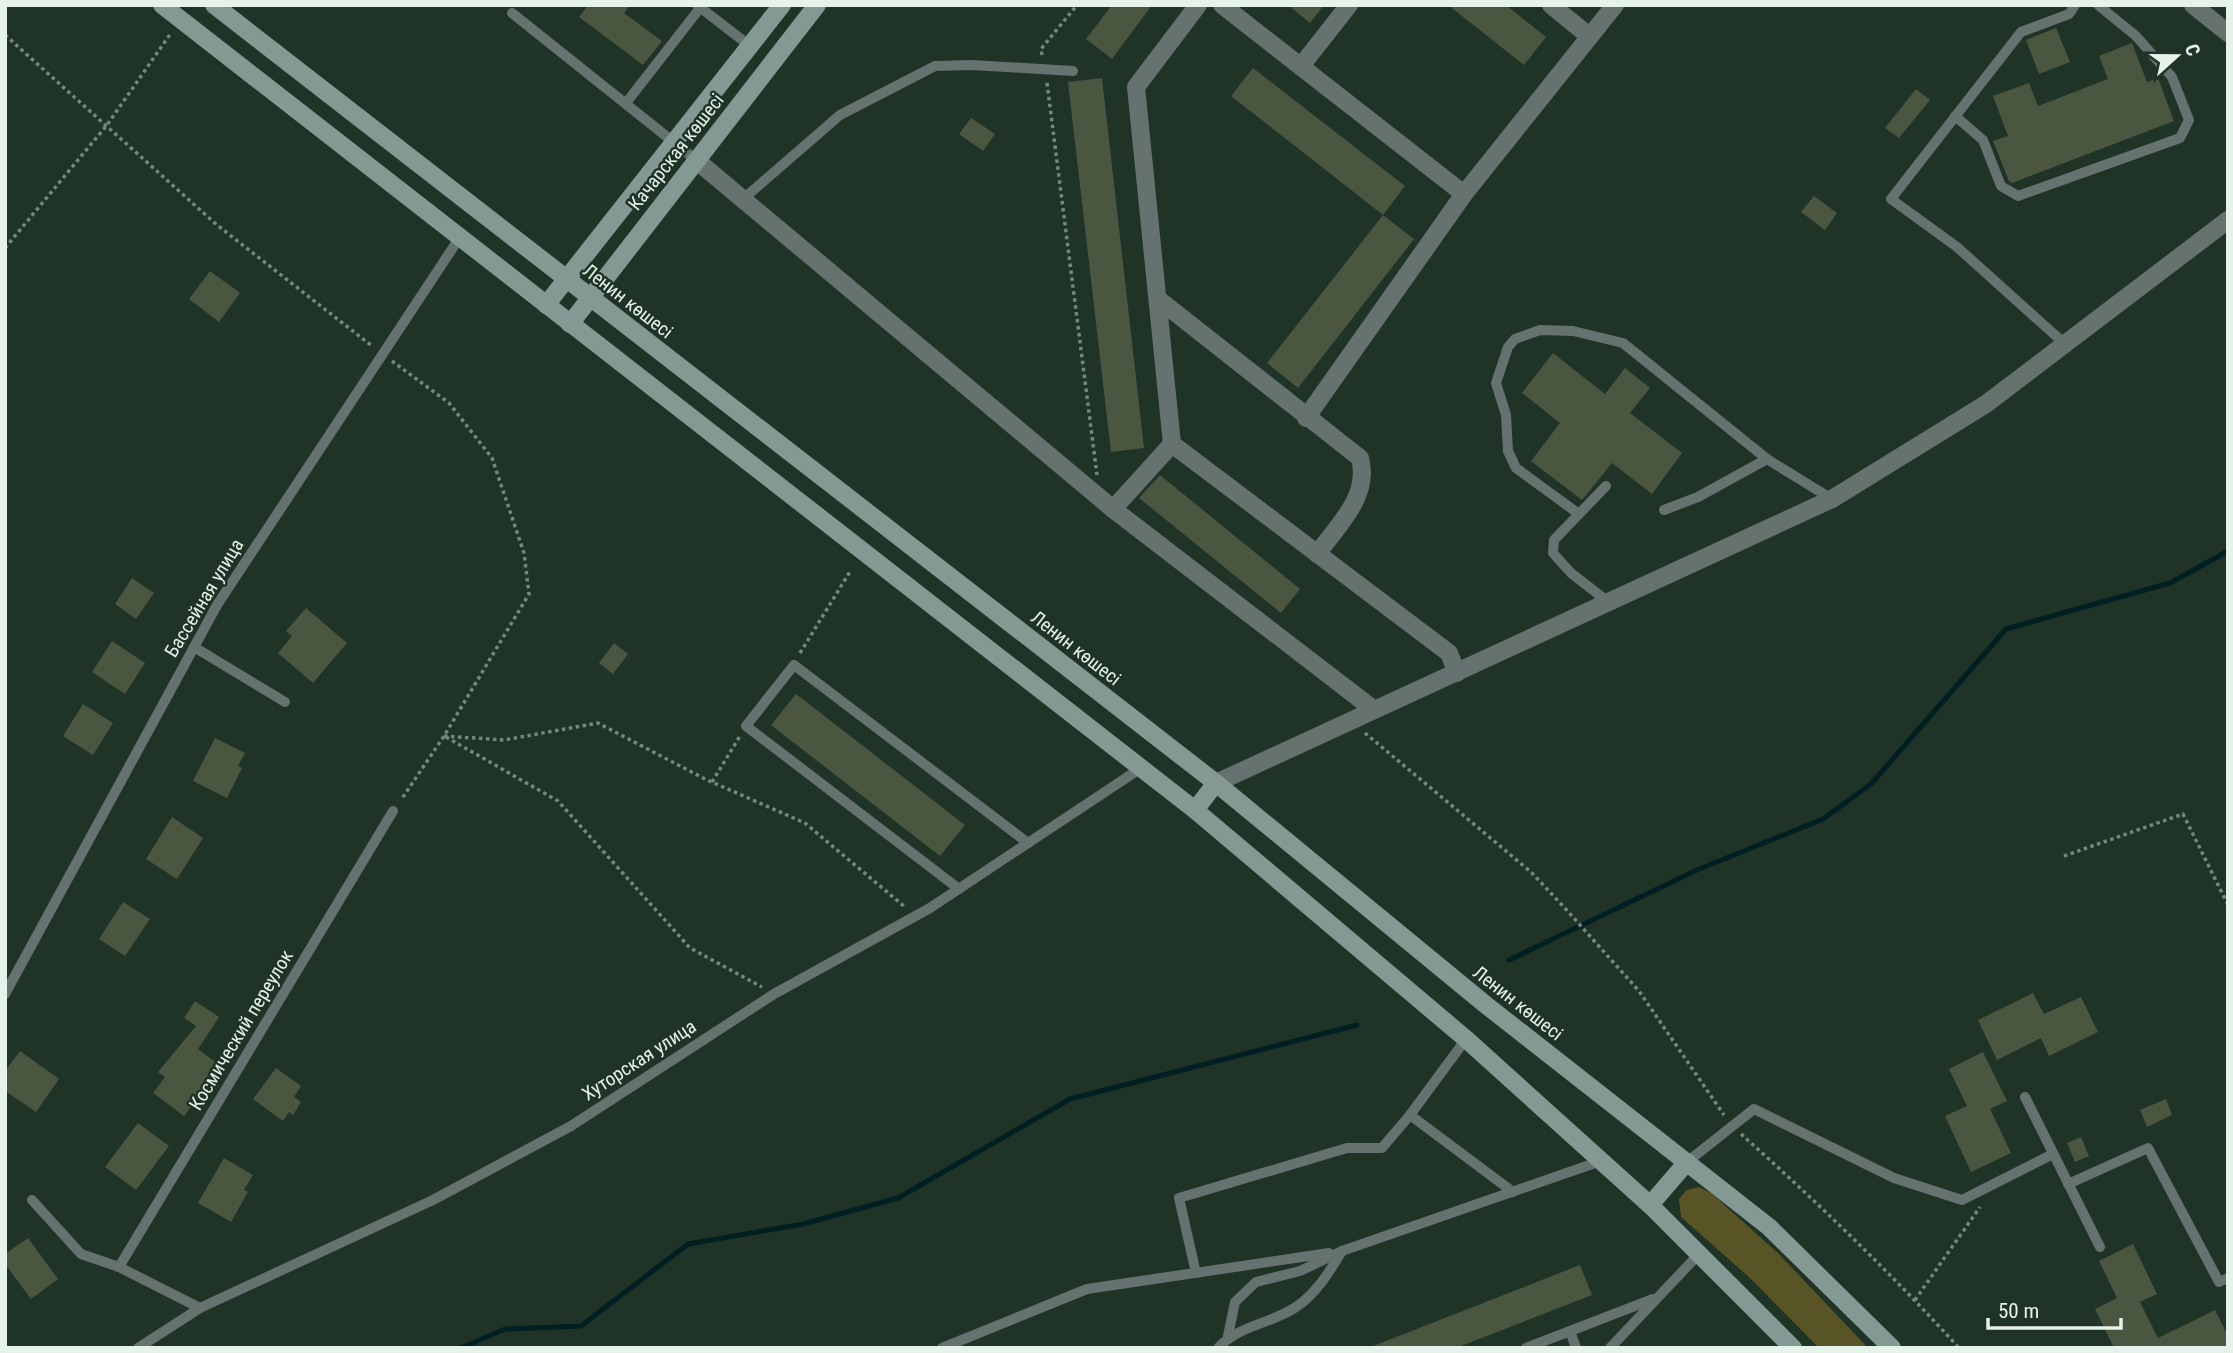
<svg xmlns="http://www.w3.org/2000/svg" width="2233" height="1353" font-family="'Roboto Condensed',sans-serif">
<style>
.green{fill:#585425}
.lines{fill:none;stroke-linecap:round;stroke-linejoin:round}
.stream{stroke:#001f22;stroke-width:5}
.building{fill:#4b5641}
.path{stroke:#76877c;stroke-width:3.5;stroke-dasharray:3.5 3.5;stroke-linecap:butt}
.lane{stroke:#65726f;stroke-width:10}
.street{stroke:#65726f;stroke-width:18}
.secondary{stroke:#849894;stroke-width:18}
.labels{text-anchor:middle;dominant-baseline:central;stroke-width:5;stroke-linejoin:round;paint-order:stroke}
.street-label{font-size:19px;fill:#e6f3ea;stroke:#1f3326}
</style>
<rect width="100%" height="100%" fill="#1f3326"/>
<!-- green -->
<polygon class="green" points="1699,1187 1711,1193 1779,1254 1868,1348 1819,1348 1750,1278 1681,1217 1679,1199 1687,1190"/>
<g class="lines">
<!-- stream -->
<g class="stream">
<polyline points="1509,960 1697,870 1823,819 1871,784 2006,629 2170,583 2228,551"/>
<polyline points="461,1348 505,1329 581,1326 688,1244 803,1224 898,1198 1070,1099 1357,1025"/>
</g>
</g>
<!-- building -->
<g class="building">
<polygon points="588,5 630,5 624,13 662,41 643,65 579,17"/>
<polygon points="1112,5 1152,5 1112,59 1086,39"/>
<polygon points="1288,5 1324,5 1310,23"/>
<polygon points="1448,5 1506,5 1546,37 1524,65"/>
<polygon points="2056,28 2070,62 2039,74 2026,40"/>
<polygon points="2132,43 2147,82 2158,78 2174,121 2012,183 2009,181 1993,141 2008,136 1993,96 2029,83 2038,106 2069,94 2108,79 2099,56"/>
<polygon points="1253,68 1405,186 1383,215 1231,96"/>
<polygon points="1102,78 1144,448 1111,452 1068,82"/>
<polygon points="1916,89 1930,100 1899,138 1885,128"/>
<polygon points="971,118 995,134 983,151 959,134"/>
<polygon points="1814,196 1837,213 1825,230 1801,212"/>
<polygon points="1383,215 1414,239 1298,388 1267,363"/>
<polygon points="210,271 240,293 219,322 189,299"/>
<polygon points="1553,353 1605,394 1625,368 1650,388 1630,413 1682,453 1652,494 1612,463 1582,500 1531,461 1560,423 1522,393"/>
<polygon points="1160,475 1300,589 1281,613 1139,498"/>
<polygon points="132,578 154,593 136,619 115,604"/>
<polygon points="306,608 347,643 313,683 278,653 292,636 286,631"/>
<polygon points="112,641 145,663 125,694 92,672"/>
<polygon points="614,643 628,654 613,674 599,663"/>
<polygon points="796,694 965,825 940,856 771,725"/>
<polygon points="83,704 113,723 93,755 63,736"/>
<polygon points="215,738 245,753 238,766 242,768 227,798 193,781"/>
<polygon points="172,817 203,838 177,879 146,859"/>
<polygon points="123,902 150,919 125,956 99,939"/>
<polygon points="2033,993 2044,1014 2081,997 2098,1032 2049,1056 2041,1038 1997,1060 1978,1020"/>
<polygon points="195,1001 219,1017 198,1049 222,1067 184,1116 153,1093 165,1077 158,1072 196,1026 184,1018"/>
<polygon points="20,1051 59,1079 36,1112 5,1091 5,1071"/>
<polygon points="1983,1052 2007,1101 1990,1109 2011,1153 1971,1172 1945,1116 1967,1106 1949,1069"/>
<polygon points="276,1068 301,1086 294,1097 301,1102 293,1115 289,1112 283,1121 253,1099"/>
<polygon points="2166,1099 2172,1115 2147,1127 2140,1110"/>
<polygon points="138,1123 169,1146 136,1190 105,1167"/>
<polygon points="2081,1137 2089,1156 2075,1162 2067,1143"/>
<polygon points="224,1158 253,1175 244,1190 248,1192 231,1222 198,1203"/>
<polygon points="28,1238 58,1279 31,1299 5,1264 5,1254"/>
<polygon points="2133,1244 2157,1294 2140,1302 2158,1338 2215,1310 2228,1336 2228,1348 2114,1348 2095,1309 2117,1298 2099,1261"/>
<polygon points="1580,1265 1592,1295 1456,1348 1368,1348"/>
</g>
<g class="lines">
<!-- path -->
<g class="path">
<polyline points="5,35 217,225 372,346"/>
<polyline points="1042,55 1041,49 1077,5"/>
<polyline points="1047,83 1097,475"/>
<polyline points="5,248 107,125 171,33"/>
<polyline points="392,361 449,403 492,458 524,553 529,594 444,736 401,800"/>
<polyline points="800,653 851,570"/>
<polyline points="1365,733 1531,872 1563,906 1639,991 1724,1115"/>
<polyline points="444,736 504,740 598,723 705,779 805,823 905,907"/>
<polyline points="446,737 558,801 690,948 762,987"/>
<polyline points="712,782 740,736"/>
<polyline points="2064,856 2183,814 2228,905"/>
<path d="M1741 1134C1817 1202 1890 1272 1959 1348"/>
<polyline points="1915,1300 1980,1207"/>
</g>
<!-- lane -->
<g class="lane">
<polyline points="697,5 750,46"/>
<polyline points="512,13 696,160"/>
<polyline points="626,103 700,8"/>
<polyline points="1955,116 1983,140 2001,186 2018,196 2180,138 2189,120 2172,77 2136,36 2098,5"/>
<polyline points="743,199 840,115 935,66 972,65 1073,71"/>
<polyline points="2065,344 1957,247 1891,199 2021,32 2069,14 2075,5"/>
<polyline points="1664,510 1698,497 1767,459"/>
<polyline points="1579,514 1606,486"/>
<polyline points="1607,601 1571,573 1553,553 1554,540 1579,514 1516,468 1508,451 1506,415 1496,383 1508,347 1515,339 1540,330 1573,331 1623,343 1767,459 1832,499"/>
<polyline points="194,647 285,702"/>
<polyline points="959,889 746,726 794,665 1028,843"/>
<polyline points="5,994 217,605 460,237"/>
<polyline points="1466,1039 1410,1115 1513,1192"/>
<polyline points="2025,1097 2100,1247"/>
<polyline points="1687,1162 1754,1109 1894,1178 1962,1200 2053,1154"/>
<polyline points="2068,1184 2148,1148 2219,1282 2228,1278"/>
<polyline points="32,1200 81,1254 119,1267 200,1308"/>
<polyline points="119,1267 393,811"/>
<polyline points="1196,1273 1179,1198 1347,1148 1382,1148 1410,1115"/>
<polyline points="1570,1331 1576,1348"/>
<polyline points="1228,1336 1235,1302 1256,1282 1300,1271 1342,1251 1601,1161"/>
<polyline points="138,1348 200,1308 433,1200 571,1126 774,994 930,908 1141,768"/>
<polyline points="942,1348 1087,1289 1329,1253"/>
<path d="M1218 1348C1239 1325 1271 1324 1296 1307 1316 1294 1330 1271 1342 1251"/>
<polyline points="1526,1348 1653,1299"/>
<polyline points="1610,1348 1698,1255"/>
</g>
<!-- street -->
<g class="street">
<polyline points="1198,5 1136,87 1172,444 1449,653 1457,673"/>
<polyline points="1222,5 1464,194"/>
<polyline points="1551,5 1589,36"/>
<polyline points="2193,5 2228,33"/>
<polyline points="1301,66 1349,5"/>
<polyline points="696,160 1113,509 1373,709"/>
<path d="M1158 299 1360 458C1370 496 1339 524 1317 554"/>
<polyline points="1306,418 1464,194 1615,5"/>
<polyline points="1113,509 1172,444"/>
<polyline points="1216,783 1832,499 1986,404 2228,220"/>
</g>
<!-- secondary -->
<g class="secondary">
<polyline points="162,5 1195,810 1466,1039 1650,1205 1793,1348"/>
<polyline points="214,5 1216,783 1486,1005 1769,1227 1892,1348"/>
<polyline points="546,305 782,5"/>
<polyline points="570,324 817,5"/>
<polyline points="1195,810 1216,783"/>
<polyline points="1650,1205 1687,1162"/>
</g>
</g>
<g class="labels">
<!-- street labels -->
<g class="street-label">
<text transform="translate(676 152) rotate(-52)">Качарская көшесі</text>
<text transform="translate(628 301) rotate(38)">Ленин көшесі</text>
<text transform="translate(204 598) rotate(-59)">Бассейная улица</text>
<text transform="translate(1076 648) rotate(38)">Ленин көшесі</text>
<text transform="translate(1518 1003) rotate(38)">Ленин көшесі</text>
<text transform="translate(241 1030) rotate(-59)">Космический переулок</text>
<text transform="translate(639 1060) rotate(-33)">Хуторская улица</text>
</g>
</g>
<!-- border -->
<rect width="2233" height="1353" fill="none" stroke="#e6f3ea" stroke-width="14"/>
<!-- north arrow -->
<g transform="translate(2177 56) rotate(69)" stroke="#1f3326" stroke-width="5" paint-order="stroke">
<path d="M0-5L12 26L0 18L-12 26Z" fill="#e6f3ea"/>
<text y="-10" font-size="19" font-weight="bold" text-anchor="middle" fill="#e6f3ea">С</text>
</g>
<!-- scale -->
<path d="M1988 1318v10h133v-10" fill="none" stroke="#e6f3ea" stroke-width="3.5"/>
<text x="1998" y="1318" font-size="21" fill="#e6f3ea" stroke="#1f3326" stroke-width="5" paint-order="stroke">50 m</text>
</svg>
